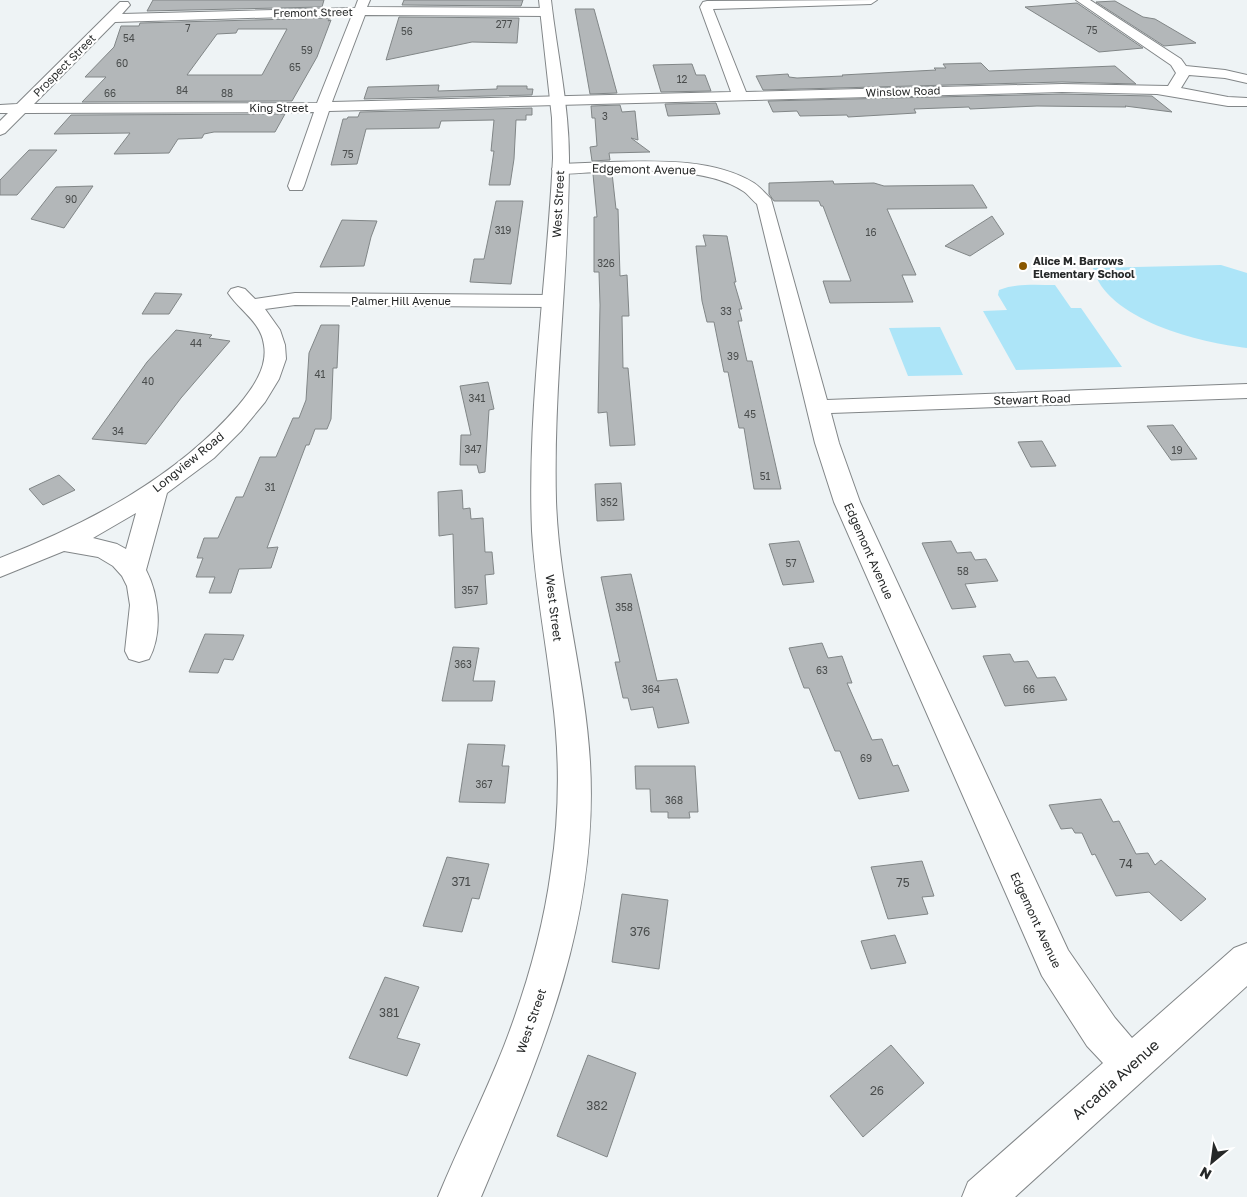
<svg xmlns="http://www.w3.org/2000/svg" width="1247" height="1197" font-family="'Golos Text',sans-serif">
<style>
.green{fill:#ade5f8}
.building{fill:#b3b7b9;stroke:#818687;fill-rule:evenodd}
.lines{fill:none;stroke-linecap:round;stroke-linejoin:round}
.minor-casing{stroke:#828688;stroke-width:2}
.major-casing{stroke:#828688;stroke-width:2}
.minor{fill:#fff;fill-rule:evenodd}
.major{fill:#fff;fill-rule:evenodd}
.poi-dot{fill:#895700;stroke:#fff;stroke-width:2}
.labels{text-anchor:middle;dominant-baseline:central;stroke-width:4.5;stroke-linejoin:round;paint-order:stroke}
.number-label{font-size:10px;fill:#494c4c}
.far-street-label{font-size:11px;fill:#262828;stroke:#fff}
.far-poi-label{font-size:11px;font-weight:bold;fill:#262828;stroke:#fff;text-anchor:start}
.street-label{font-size:12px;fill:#262828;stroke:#fff}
.near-number-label{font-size:12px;fill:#494c4c}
.near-street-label{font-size:15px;fill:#262828;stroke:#fff}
</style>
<rect width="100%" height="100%" fill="#eef3f5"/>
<!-- green -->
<g class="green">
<path d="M1221 265 1247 273V348C1201 343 1106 320 1093 268Z"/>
<path d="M1055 285 1071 308H1081L1122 367 1016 370 983 311 1007 310 998 295 999 290C1016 283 1037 285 1055 285Z"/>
<polygon points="940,327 963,375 908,376 889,328"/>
</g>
<!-- building -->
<g class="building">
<polygon points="153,0 324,0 322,7 147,11"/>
<polygon points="404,0 523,0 521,6 402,5"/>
<polygon points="1115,1 1143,17 1155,19 1196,43 1164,46 1096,2"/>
<polygon points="1077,3 1143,48 1099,52 1025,7"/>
<polygon points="575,9 594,9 617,93 590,94"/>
<polygon points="399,17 519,18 517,43 472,42 386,60"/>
<path d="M330 18 328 21 331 20 317 57 292 101 82 102 106 77H85L114 47 121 26H139L140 23ZM238 29H287L262 75H187L217 34 236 33Z"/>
<polygon points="981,63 989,71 1115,66 1136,84 1062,82 763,90 756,76 788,74 789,77 797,78 843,76 842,75 936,70 934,68 946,68 943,64"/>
<polygon points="692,64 696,75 705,75 711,91 661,92 653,65"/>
<polygon points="439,85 438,91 497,89 497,86 527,86 527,89 533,89 532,95 364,99 368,87"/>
<polygon points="1062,94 1152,96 1172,112 1125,106 1126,107 1037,106 970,109 969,107 914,109 916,113 848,117 847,115 800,116 797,111 773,112 768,101"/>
<polygon points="716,103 720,114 668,116 665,104"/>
<polygon points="620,105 622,112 635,111 638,140 631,138 650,152 609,153 610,160 592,161 590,147 597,146 595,118 592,118 591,106"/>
<polygon points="532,108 532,115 526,115 526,120 516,120 514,159 510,185 489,185 494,151 491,151 494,120 441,121 439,128 366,129 357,164 331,165 343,119 347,119 348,117 358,117 360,112"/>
<polygon points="285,114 275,132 214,132 204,134 202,138 178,139 169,153 114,154 130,133 54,134 71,115"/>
<polygon points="29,150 57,150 17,195 0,195 0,180"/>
<polygon points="612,173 616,209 618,209 620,276 627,275 629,316 622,316 623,368 628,368 635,445 610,446 607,412 598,413 600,305 599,272 594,272 594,217 597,217 593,174"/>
<polygon points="833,181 834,184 874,183 884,186 973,185 987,208 887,209 916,275 902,275 913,302 830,303 823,281 851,281 823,206 821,206 819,201 774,201 769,194 769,183"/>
<polygon points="93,186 64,228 31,219 56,187"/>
<polygon points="496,201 523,201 511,284 470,282 474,259 484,259"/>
<polygon points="992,216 1004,234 970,256 945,246"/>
<polygon points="342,220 377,221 371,237 364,266 320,267"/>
<polygon points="703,235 727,236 736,282 734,282 742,309 739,309 742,321 738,321 747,361 752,361 781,489 754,489 744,428 739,428 728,372 724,372 714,322 707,322 702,301 696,246 706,246"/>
<polygon points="155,293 182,294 169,314 142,314"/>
<polygon points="321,325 339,325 337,368 333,368 331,419 327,429 315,429 309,445 306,445 267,548 278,547 271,568 239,569 231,593 209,593 215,577 196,577 203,558 197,558 204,538 218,538 236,497 243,497 260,457 276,457 293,418 299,418 306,400 309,353"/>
<polygon points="176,330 212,335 209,338 230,341 181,398 146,444 92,439 147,362"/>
<polygon points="488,382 494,409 489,410 485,472 479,473 477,465 460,465 461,435 471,435 460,386"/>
<polygon points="1173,425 1197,459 1171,460 1147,426"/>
<polygon points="1042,441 1056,466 1031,467 1018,442"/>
<polygon points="59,475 75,490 43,505 29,489"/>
<polygon points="621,483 624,520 597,521 595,484"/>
<polygon points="462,490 463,509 470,508 471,519 483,518 485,552 492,552 494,574 485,575 487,604 455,608 453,534 439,536 438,492"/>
<polygon points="799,541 814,582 783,585 769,544"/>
<polygon points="951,541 957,553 971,552 975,560 986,559 998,581 965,584 976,607 952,609 922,543"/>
<polygon points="631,574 657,681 677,679 689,723 658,728 653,707 631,710 628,698 623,698 615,662 620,662 601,577"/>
<polygon points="205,634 244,635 233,660 224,659 218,673 189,672"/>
<polygon points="822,643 828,658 842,656 852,683 847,683 872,740 882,739 893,766 898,765 909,791 859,799 840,751 835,751 809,688 804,688 789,648"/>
<polygon points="453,647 479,648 473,681 495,681 492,701 442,701"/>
<polygon points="1010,654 1014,662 1028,661 1037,678 1055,677 1067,700 1005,706 983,656"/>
<polygon points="468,744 505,745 502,766 509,766 505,803 459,802"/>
<polygon points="635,766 695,766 698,812 689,812 690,818 668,818 668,812 651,812 650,789 636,789"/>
<polygon points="1101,799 1113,822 1119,821 1136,854 1148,853 1155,865 1161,860 1206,899 1181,921 1149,892 1116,896 1095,854 1092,855 1082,833 1075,833 1072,828 1061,829 1049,805"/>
<polygon points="447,857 489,864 479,899 472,898 462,932 423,926"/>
<polygon points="922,861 934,896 922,897 928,914 888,919 871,867"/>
<polygon points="622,894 668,900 659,969 612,962"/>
<polygon points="895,935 906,963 871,969 861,941"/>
<polygon points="385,977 419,987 397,1038 420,1044 407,1076 349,1058"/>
<polygon points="891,1045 924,1083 863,1137 830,1096"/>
<polygon points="588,1055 636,1073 607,1157 557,1136"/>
</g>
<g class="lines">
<defs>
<g id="minor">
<path d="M358 0H370L367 7 546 8 552 12 546 16 365 15 332 102 731 92 700 7 703 2 707 1 877 0 871 4 713 9 746 92 1062 84 1168 86 1176 73 1171 65 1076 0H1090L1181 59 1186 66 1225 70 1247 75V83L1225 78 1189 75 1181 88 1228 97 1247 98V106H1228L1157 94 1062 92 329 111 304 186 302 190H290L288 186 314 112 25 113 5 133 0 135V121L8 113H0V105L17 104 120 2H128L130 5 122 14 355 8ZM352 15 317 103 34 104 115 22Z"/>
<path d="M610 162C656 161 713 158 754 183 760 187 766 194 771 199L827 400 1247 384V398L831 413 839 443 860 502 1068 950 1115 1018 1132 1038 1234 948 1247 943V986L1015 1197H962L968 1182 1103 1063 1087 1046 1042 976 834 502 815 443 757 204C752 200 748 194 743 191 700 162 610 172 560 174L554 172 552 169 554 166 560 164Z"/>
<path d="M238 287 245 289 255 299 295 293 553 295 560 297 563 301 560 305 553 307 295 305 265 309 280 330 285 345 286 359 279 379 265 402 241 431 214 458 167 493 146 570C159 595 163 633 149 659L139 662 129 659 125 651 130 605 127 586 122 576 113 566 98 557 64 551 0 577V558C87 524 176 478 238 406 252 389 268 368 264 345 261 322 240 311 228 293L231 289ZM136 513 126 549 117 544 93 538Z"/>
</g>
<path id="major" d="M539 0H551C557 53 569 105 569 158 569 272 553 386 556 501 559 589 585 674 590 762 599 921 541 1054 481 1197H438C459 1146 484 1097 504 1046 526 989 543 930 551 871 560 812 560 754 552 695 546 641 535 586 532 531 527 407 547 282 553 158L552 118Z"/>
</defs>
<!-- minor casing -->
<use href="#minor" class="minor-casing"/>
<!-- major casing -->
<use href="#major" class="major-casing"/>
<!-- minor -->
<use href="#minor" class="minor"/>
<!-- major -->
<use href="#major" class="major"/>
</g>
<!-- markers -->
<circle class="poi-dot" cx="1023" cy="266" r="5"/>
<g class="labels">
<!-- number labels -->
<g class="number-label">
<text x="504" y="24">277</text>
<text x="188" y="28">7</text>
<text x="1092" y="30">75</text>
<text x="407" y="31">56</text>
<text x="129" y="38">54</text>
<text x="307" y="50">59</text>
<text x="122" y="63">60</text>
<text x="295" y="67">65</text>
<text x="682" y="79">12</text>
<text x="182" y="90">84</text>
<text x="110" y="93">66</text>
<text x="227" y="93">88</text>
<text x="605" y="116">3</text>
<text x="348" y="154">75</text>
<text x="71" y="199">90</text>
<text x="503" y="230">319</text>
<text x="871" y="232">16</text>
<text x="606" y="263">326</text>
<text x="726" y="311">33</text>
<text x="196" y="343">44</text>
<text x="733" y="356">39</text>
<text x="320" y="374">41</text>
<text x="148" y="381">40</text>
<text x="477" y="398">341</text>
<text x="750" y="414">45</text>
<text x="118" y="431">34</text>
<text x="473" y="449">347</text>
<text x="1177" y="450">19</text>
<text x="765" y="476">51</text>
<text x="270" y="487">31</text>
<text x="609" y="502">352</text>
<text x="791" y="563">57</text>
<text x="963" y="571">58</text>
<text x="470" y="590">357</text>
<text x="624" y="607">358</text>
<text x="463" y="664">363</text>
<text x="822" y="670">63</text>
<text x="651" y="689">364</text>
<text x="1029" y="689">66</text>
<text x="866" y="758">69</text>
<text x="484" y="784">367</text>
<text x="674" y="800">368</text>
</g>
<!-- far-street labels -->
<g class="far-street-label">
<text transform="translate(313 12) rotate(-1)">Fremont Street</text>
<text transform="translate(64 65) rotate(-45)">Prospect Street</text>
<text transform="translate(903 91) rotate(-2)">Winslow Road</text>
<text x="279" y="107">King Street</text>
<text x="401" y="300">Palmer Hill Avenue</text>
</g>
<!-- far-poi labels -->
<g class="far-poi-label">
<text x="1033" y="260">Alice M. Barrows<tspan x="1033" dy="13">Elementary School</tspan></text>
</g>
<!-- street labels -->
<g class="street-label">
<text transform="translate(644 169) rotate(1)">Edgemont Avenue</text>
<text transform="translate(558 204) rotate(-87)">West Street</text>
<text transform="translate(1032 399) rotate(-2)">Stewart Road</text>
<text transform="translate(188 462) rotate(-39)">Longview Road</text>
<text transform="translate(869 551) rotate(66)">Edgemont Avenue</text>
<text transform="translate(554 608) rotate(83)">West Street</text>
<text transform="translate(1036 920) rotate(65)">Edgemont Avenue</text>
<text transform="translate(531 1021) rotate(-71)">West Street</text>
</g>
<!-- near-number labels -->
<g class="near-number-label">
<text x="1126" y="863">74</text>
<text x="461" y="881">371</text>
<text x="903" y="882">75</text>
<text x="640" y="931">376</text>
<text x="389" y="1012">381</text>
<text x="877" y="1090">26</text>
<text x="597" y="1105">382</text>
</g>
<!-- near-street labels -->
<g class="near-street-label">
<text transform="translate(1115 1079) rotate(-42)">Arcadia Avenue</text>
</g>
</g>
<!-- north arrow -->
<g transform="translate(1212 1162) rotate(209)" stroke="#ffffff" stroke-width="4" paint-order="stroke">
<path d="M0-4L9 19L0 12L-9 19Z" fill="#262828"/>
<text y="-8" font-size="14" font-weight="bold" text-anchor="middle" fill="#262828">N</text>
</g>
</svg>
